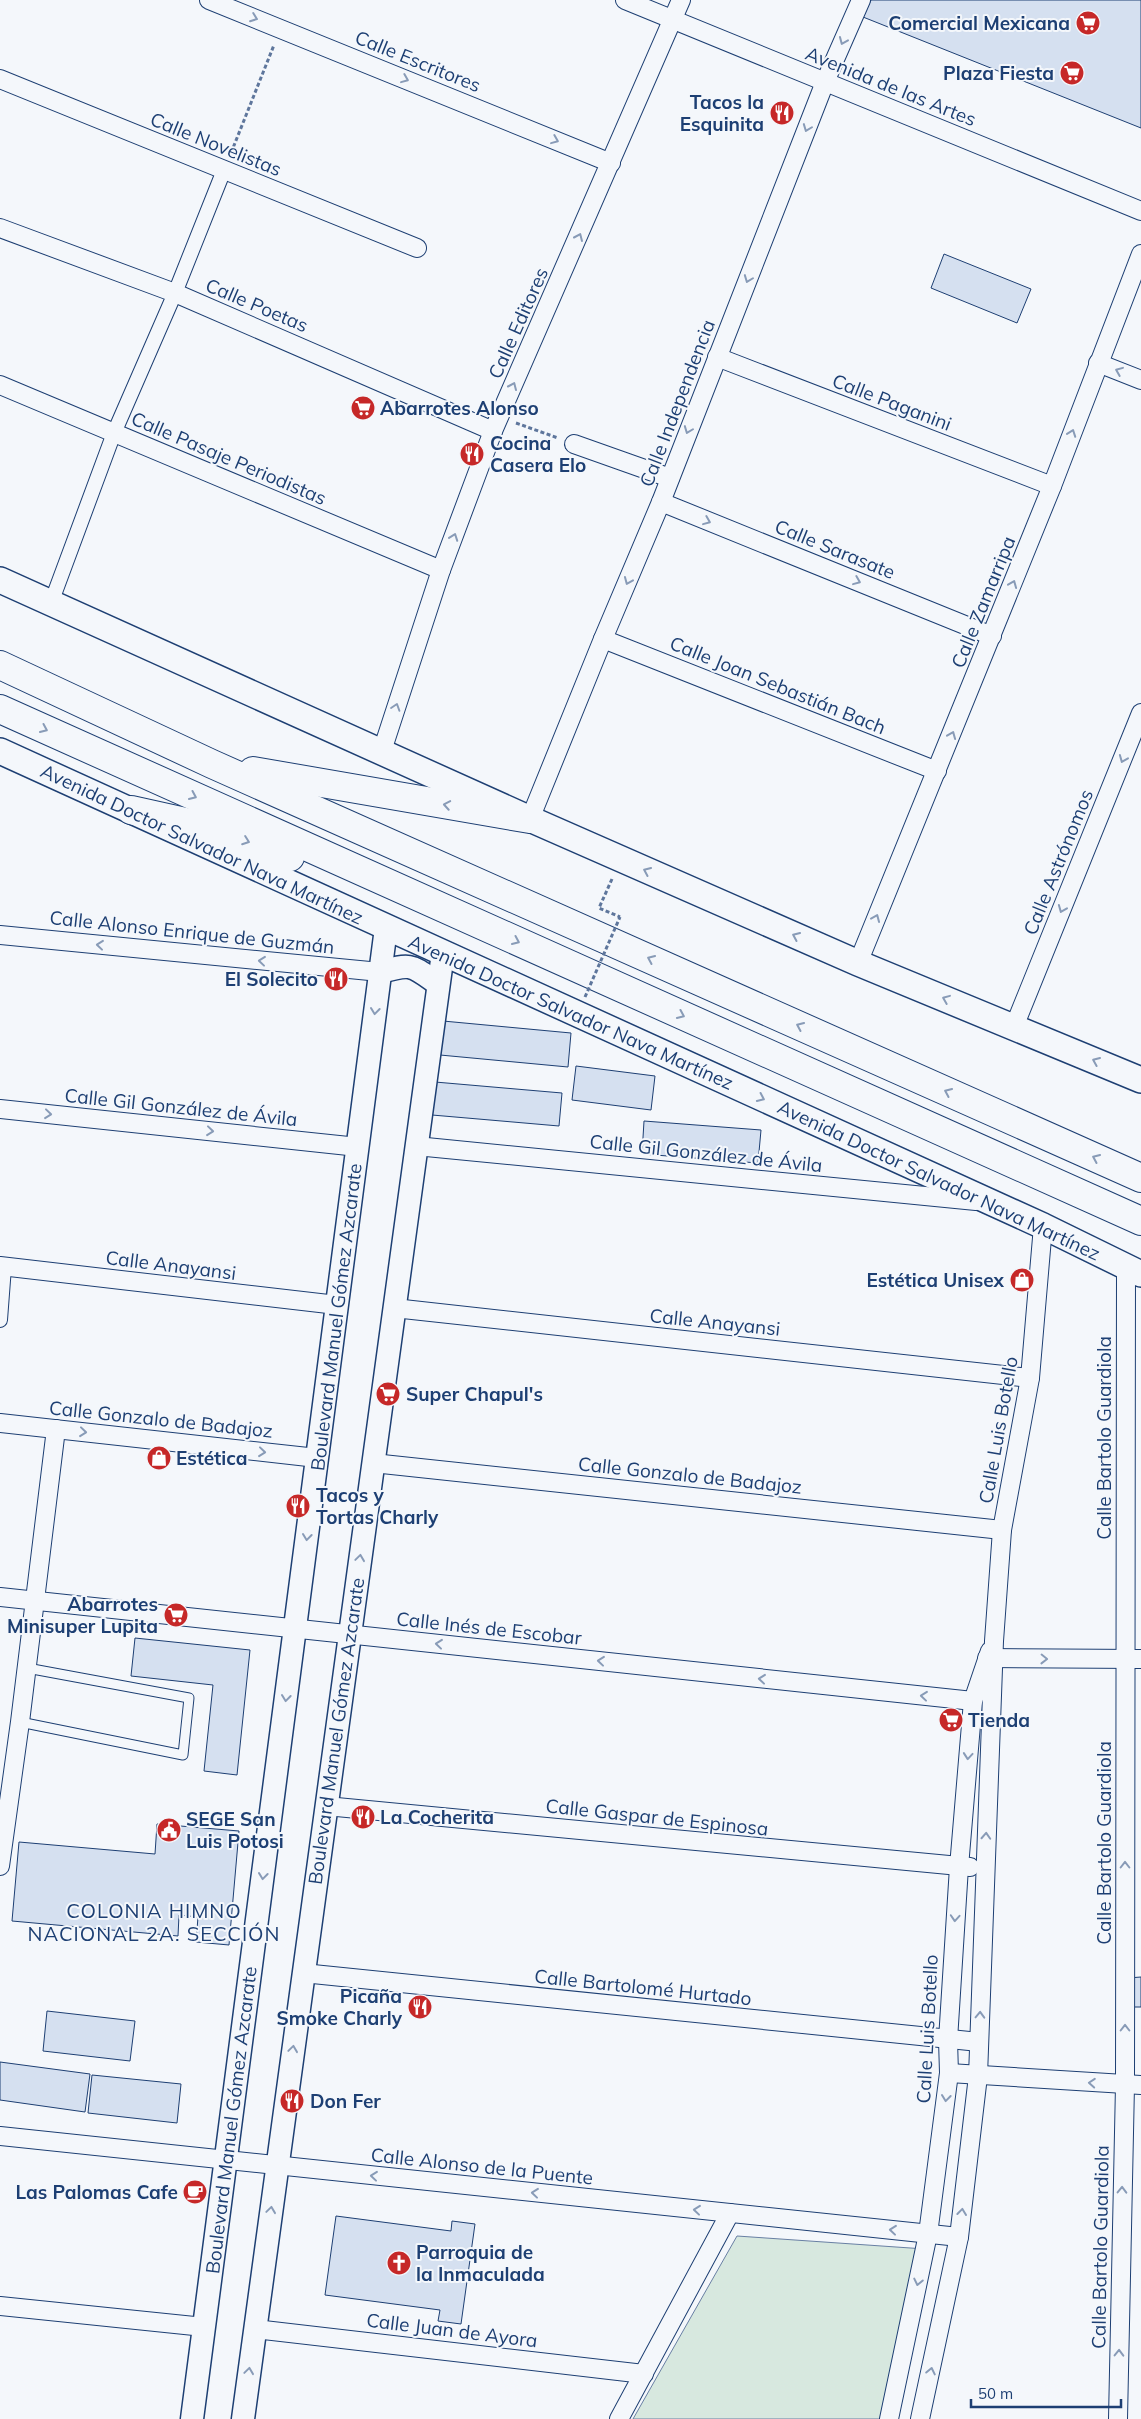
<svg xmlns="http://www.w3.org/2000/svg" width="1141" height="2419" font-family="Mulish,sans-serif">
<style>
.green{fill:#d7e8df;stroke:#687fa3}
.building{fill:#d5e0f0;stroke:#1d3f73}
.lines{fill:none;stroke-linecap:round;stroke-linejoin:round}
.service-casing{stroke:#1d3f73;stroke-width:11}
.pedestrian-casing{stroke:#1d3f73;stroke-width:16}
.minor-casing{stroke:#1d3f73;stroke-width:20}
.tertiary-casing{stroke:#1d3f73;stroke-width:25}
.secondary-casing{stroke:#1d3f73;stroke-width:28}
.motorway-casing{stroke:#1d3f73;stroke-width:30}
.path{stroke:#5e769c;stroke-width:3;stroke-dasharray:4 2.5;stroke-linecap:butt}
.service{stroke:#f4f7fb;stroke-width:9}
.pedestrian{stroke:#f4f7fb;stroke-width:14}
.minor{stroke:#f4f7fb;stroke-width:18}
.tertiary{stroke:#f4f7fb;stroke-width:22}
.secondary{stroke:#f4f7fb;stroke-width:25}
.motorway{stroke:#f4f7fb;stroke-width:28}
.path-bridge{stroke:#5e769c;stroke-width:3;stroke-dasharray:4 2.5;stroke-linecap:butt}
.oneway{stroke:#889bb7}
.labels{text-anchor:middle;dominant-baseline:central;stroke-width:4;stroke-linejoin:round;paint-order:stroke}
.poi-label{font-size:19px;font-weight:bold;fill:#1d3f73;stroke:#f4f7fb;text-anchor:start}
.street-label{font-size:19px;fill:#1d3f73;stroke:#f4f7fb}
.neighbourhood-label{font-size:20px;letter-spacing:1px;fill:#1d3f73;stroke:#f4f7fb}
</style>
<rect width="100%" height="100%" fill="#f4f7fb"/>
<!-- green -->
<polygon class="green" points="737,2236 925,2249 890,2419 633,2419"/>
<!-- building -->
<g class="building">
<polygon points="871,0 1141,0 1141,128 863,17"/>
<polygon points="944,254 1031,289 1017,323 931,288"/>
<polygon points="443,1021 571,1033 568,1067 440,1055"/>
<polygon points="576,1066 655,1076 651,1110 572,1100"/>
<polygon points="435,1082 562,1093 559,1126 432,1115"/>
<polygon points="644,1121 761,1130 758,1163 642,1154"/>
<polygon points="135,1638 250,1650 237,1775 204,1771 213,1685 131,1676"/>
<polygon points="157,1824 239,1831 229,1945 196,1942 198,1917 179,1915 178,1936 12,1921 19,1842 155,1854"/>
<polygon points="1141,1977 1141,2007 1128,2007 1128,1978"/>
<polygon points="47,2011 135,2021 130,2061 43,2051"/>
<polygon points="0,2062 90,2074 85,2112 0,2100"/>
<polygon points="92,2075 181,2084 177,2123 88,2113"/>
<polygon points="336,2216 451,2231 452,2221 475,2224 461,2324 438,2321 440,2310 325,2295"/>
</g>
<g class="lines">
<defs>
<polyline id="service" points="20,1722 183,1755 189,1698 27,1668"/>
<g id="pedestrian">
<polyline points="51,603 114,433 175,293 224,170"/>
<polyline points="0,1320 4,1267"/>
</g>
<g id="minor">
<polyline points="209,0 611,163"/>
<polyline points="625,0 1141,211"/>
<polyline points="0,79 417,248"/>
<polyline points="0,228 175,293 493,431"/>
<polyline points="717,357 1052,486"/>
<polyline points="1098,363 1141,380"/>
<polyline points="0,385 441,570"/>
<polyline points="574,444 670,478"/>
<polyline points="661,502 992,636"/>
<polyline points="603,639 937,771"/>
<polyline points="381,754 441,570 493,431 681,0"/>
<polyline points="530,819 603,639 661,502 825,82 861,0"/>
<polyline points="0,935 380,972"/>
<polyline points="858,963 1052,486 1141,254"/>
<polyline points="1014,1027 1141,713"/>
<polyline points="0,1109 358,1147"/>
<polyline points="416,1146 976,1201"/>
<polyline points="0,1266 337,1305"/>
<polyline points="394,1308 1030,1378"/>
<polyline points="0,1423 317,1458"/>
<polyline points="373,1463 1002,1530"/>
<polyline points="0,1597 973,1701"/>
<polyline points="987,1658 1141,1659"/>
<polyline points="326,1806 970,1867"/>
<polyline points="0,1866 20,1722 56,1429"/>
<polyline points="303,1973 979,2042"/>
<polyline points="949,2073 1141,2085"/>
<polyline points="0,2136 959,2237"/>
<polyline points="0,2306 204,2327"/>
<polyline points="255,2329 644,2374"/>
<polyline points="619,2419 730,2213"/>
<polyline points="889,2419 928,2234 949,2073 948,2040 959,1867 973,1701 990,1651"/>
<polyline points="920,2419 959,2237 978,2076 994,1641 1002,1530 1030,1378 1043,1226"/>
<polyline points="1118,2419 1125,2085 1126,1267"/>
</g>
<g id="tertiary">
<path d="M380 972C413 963 411 965 438 984"/>
<polyline points="192,2419 386,928"/>
<polyline points="243,2419 443,953"/>
</g>
<g id="secondary">
<polyline points="0,580 530,819 858,963 1141,1080"/>
<polyline points="0,751 1043,1226 1141,1274"/>
</g>
<g id="motorway">
<polyline points="0,665 212,764 1141,1178"/>
<polyline points="0,709 1141,1221"/>
<polyline points="253,771 530,819"/>
<polyline points="131,810 203,826 290,857"/>
</g>
</defs>
<!-- service casing -->
<use href="#service" class="service-casing"/>
<!-- pedestrian casing -->
<use href="#pedestrian" class="pedestrian-casing"/>
<!-- minor casing -->
<use href="#minor" class="minor-casing"/>
<!-- tertiary casing -->
<use href="#tertiary" class="tertiary-casing"/>
<!-- secondary casing -->
<use href="#secondary" class="secondary-casing"/>
<!-- motorway casing -->
<use href="#motorway" class="motorway-casing"/>
<!-- path -->
<g class="path">
<polyline points="231,153 274,45"/>
<polyline points="516,423 558,438"/>
<polyline points="612,879 599,908 620,917"/>
</g>
<!-- service -->
<use href="#service" class="service"/>
<!-- pedestrian -->
<use href="#pedestrian" class="pedestrian"/>
<!-- minor -->
<use href="#minor" class="minor"/>
<!-- tertiary -->
<use href="#tertiary" class="tertiary"/>
<!-- secondary -->
<use href="#secondary" class="secondary"/>
<!-- motorway -->
<use href="#motorway" class="motorway"/>
<!-- path-bridge -->
<polyline class="path-bridge" points="585,997 620,917"/>
</g>
<!-- one-way arrows -->
<defs><path id="oneway-chevron" d="M-2-3.5L2.5 0L-2 3.5" fill="none" stroke-width="1.6" stroke-linecap="round" stroke-linejoin="round" transform="scale(1.25)"/></defs>
<g class="oneway">
<use href="#oneway-chevron" transform="translate(254 18) rotate(21)"/>
<use href="#oneway-chevron" transform="translate(843 41) rotate(113)"/>
<use href="#oneway-chevron" transform="translate(405 79) rotate(22)"/>
<use href="#oneway-chevron" transform="translate(807 128) rotate(111)"/>
<use href="#oneway-chevron" transform="translate(555 140) rotate(22)"/>
<use href="#oneway-chevron" transform="translate(579 237) rotate(-66)"/>
<use href="#oneway-chevron" transform="translate(748 279) rotate(111)"/>
<use href="#oneway-chevron" transform="translate(1119 371) rotate(-158)"/>
<use href="#oneway-chevron" transform="translate(513 386) rotate(-66)"/>
<use href="#oneway-chevron" transform="translate(688 430) rotate(111)"/>
<use href="#oneway-chevron" transform="translate(1072 433) rotate(-70)"/>
<use href="#oneway-chevron" transform="translate(707 521) rotate(22)"/>
<use href="#oneway-chevron" transform="translate(454 537) rotate(-70)"/>
<use href="#oneway-chevron" transform="translate(628 581) rotate(113)"/>
<use href="#oneway-chevron" transform="translate(857 581) rotate(22)"/>
<use href="#oneway-chevron" transform="translate(1013 584) rotate(-68)"/>
<use href="#oneway-chevron" transform="translate(396 707) rotate(-72)"/>
<use href="#oneway-chevron" transform="translate(44 729) rotate(24)"/>
<use href="#oneway-chevron" transform="translate(952 735) rotate(-68)"/>
<use href="#oneway-chevron" transform="translate(1123 759) rotate(112)"/>
<use href="#oneway-chevron" transform="translate(193 796) rotate(24)"/>
<use href="#oneway-chevron" transform="translate(447 805) rotate(-170)"/>
<use href="#oneway-chevron" transform="translate(246 841) rotate(20)"/>
<use href="#oneway-chevron" transform="translate(647 871) rotate(-156)"/>
<use href="#oneway-chevron" transform="translate(1062 909) rotate(112)"/>
<use href="#oneway-chevron" transform="translate(876 918) rotate(-67)"/>
<use href="#oneway-chevron" transform="translate(796 936) rotate(-156)"/>
<use href="#oneway-chevron" transform="translate(516 941) rotate(24)"/>
<use href="#oneway-chevron" transform="translate(100 945) rotate(-174)"/>
<use href="#oneway-chevron" transform="translate(651 959) rotate(-156)"/>
<use href="#oneway-chevron" transform="translate(262 961) rotate(-174)"/>
<use href="#oneway-chevron" transform="translate(946 999) rotate(-158)"/>
<use href="#oneway-chevron" transform="translate(375 1011) rotate(97)"/>
<use href="#oneway-chevron" transform="translate(681 1015) rotate(24)"/>
<use href="#oneway-chevron" transform="translate(800 1026) rotate(-156)"/>
<use href="#oneway-chevron" transform="translate(1096 1061) rotate(-157)"/>
<use href="#oneway-chevron" transform="translate(948 1092) rotate(-156)"/>
<use href="#oneway-chevron" transform="translate(761 1098) rotate(25)"/>
<use href="#oneway-chevron" transform="translate(48 1114) rotate(6)"/>
<use href="#oneway-chevron" transform="translate(210 1131) rotate(6)"/>
<use href="#oneway-chevron" transform="translate(1096 1158) rotate(-156)"/>
<use href="#oneway-chevron" transform="translate(83 1432) rotate(6)"/>
<use href="#oneway-chevron" transform="translate(262 1452) rotate(6)"/>
<use href="#oneway-chevron" transform="translate(307 1537) rotate(97)"/>
<use href="#oneway-chevron" transform="translate(360 1558) rotate(-82)"/>
<use href="#oneway-chevron" transform="translate(439 1644) rotate(-174)"/>
<use href="#oneway-chevron" transform="translate(1044 1659) rotate(1)"/>
<use href="#oneway-chevron" transform="translate(601 1661) rotate(-174)"/>
<use href="#oneway-chevron" transform="translate(762 1679) rotate(-174)"/>
<use href="#oneway-chevron" transform="translate(924 1696) rotate(-174)"/>
<use href="#oneway-chevron" transform="translate(286 1698) rotate(97)"/>
<use href="#oneway-chevron" transform="translate(968 1756) rotate(95)"/>
<use href="#oneway-chevron" transform="translate(986 1836) rotate(-87)"/>
<use href="#oneway-chevron" transform="translate(1125 1865) rotate(-90)"/>
<use href="#oneway-chevron" transform="translate(263 1876) rotate(97)"/>
<use href="#oneway-chevron" transform="translate(955 1918) rotate(94)"/>
<use href="#oneway-chevron" transform="translate(980 2015) rotate(-88)"/>
<use href="#oneway-chevron" transform="translate(1125 2028) rotate(-90)"/>
<use href="#oneway-chevron" transform="translate(293 2049) rotate(-82)"/>
<use href="#oneway-chevron" transform="translate(1092 2083) rotate(-176)"/>
<use href="#oneway-chevron" transform="translate(946 2098) rotate(97)"/>
<use href="#oneway-chevron" transform="translate(374 2176) rotate(-174)"/>
<use href="#oneway-chevron" transform="translate(1122 2190) rotate(-89)"/>
<use href="#oneway-chevron" transform="translate(535 2193) rotate(-174)"/>
<use href="#oneway-chevron" transform="translate(271 2210) rotate(-82)"/>
<use href="#oneway-chevron" transform="translate(697 2210) rotate(-174)"/>
<use href="#oneway-chevron" transform="translate(962 2212) rotate(-83)"/>
<use href="#oneway-chevron" transform="translate(893 2230) rotate(-174)"/>
<use href="#oneway-chevron" transform="translate(918 2282) rotate(102)"/>
<use href="#oneway-chevron" transform="translate(1119 2353) rotate(-89)"/>
<use href="#oneway-chevron" transform="translate(249 2371) rotate(-82)"/>
<use href="#oneway-chevron" transform="translate(931 2371) rotate(-78)"/>
</g>
<!-- icons -->
<defs>
<symbol id="supermarket-disc" viewBox="-11 -11 22 22"><circle r="9.5" fill="#c62828" stroke="#f4f7fb"/><path d="M-6-5.5h2.5l.6 2H6L4.5 2H-2.5L-4.4-4H-6ZM-1.5 3.2a1.3 1.3 0 1 0 .1 0ZM3 3.2a1.3 1.3 0 1 0 .1 0Z" fill="#fff"/></symbol>
<symbol id="restaurant-disc" viewBox="-11 -11 22 22"><circle r="9.5" fill="#c62828" stroke="#f4f7fb"/><path d="M-5-6h1v4h1v-4h1v4h1v-4h1v5L-1.5 .5V6h-2V.5L-5-1ZM5-6V6H3V1.5H1.5Q1.5-4 5-6Z" fill="#fff"/></symbol>
<symbol id="shop-disc" viewBox="-11 -11 22 22"><circle r="9.5" fill="#c62828" stroke="#f4f7fb"/><path d="M-5-2.5h2.3a2.7 3.5 0 0 1 5.4 0H5L5.5 6h-11ZM-1.5-2.5h3a1.5 2.3 0 0 0-3 0Z" fill="#fff"/></symbol>
<symbol id="civic-disc" viewBox="-11 -11 22 22"><circle r="9.5" fill="#c62828" stroke="#f4f7fb"/><path d="M-.6-6.5H3V-4.5H.6V-3L4-1V1h2V6H-6V1h2V-1L-.6-3ZM-1.2 2.5V6h2.4V2.5Z" fill="#fff"/></symbol>
<symbol id="cafe-disc" viewBox="-11 -11 22 22"><circle r="9.5" fill="#c62828" stroke="#f4f7fb"/><path d="M-5.5-4.5H6V0H3Q3 3.5 0 3.5H-2.5Q-5.5 3.5-5.5 0ZM3-3.2v2h1.7v-2ZM-6 4.5H4V6H-6Z" fill="#fff"/></symbol>
<symbol id="church-disc" viewBox="-11 -11 22 22"><circle r="9.5" fill="#c62828" stroke="#f4f7fb"/><path d="M-1.2-6h2.4v3.5h3.3v2.4h-3.3V6h-2.4V-.1h-3.3v-2.4h3.3Z" fill="#fff"/></symbol>
</defs>
<g fill-rule="evenodd">
<use href="#supermarket-disc" x="1074" y="9" width="28" height="28"/>
<use href="#supermarket-disc" x="1058" y="59" width="28" height="28"/>
<use href="#restaurant-disc" x="768" y="99" width="28" height="28"/>
<use href="#supermarket-disc" x="349" y="394" width="28" height="28"/>
<use href="#restaurant-disc" x="458" y="440" width="28" height="28"/>
<use href="#restaurant-disc" x="322" y="965" width="28" height="28"/>
<use href="#shop-disc" x="1008" y="1266" width="28" height="28"/>
<use href="#supermarket-disc" x="374" y="1380" width="28" height="28"/>
<use href="#shop-disc" x="145" y="1444" width="28" height="28"/>
<use href="#restaurant-disc" x="284" y="1492" width="28" height="28"/>
<use href="#supermarket-disc" x="162" y="1601" width="28" height="28"/>
<use href="#supermarket-disc" x="937" y="1706" width="28" height="28"/>
<use href="#restaurant-disc" x="349" y="1803" width="28" height="28"/>
<use href="#civic-disc" x="155" y="1816" width="28" height="28"/>
<use href="#restaurant-disc" x="406" y="1993" width="28" height="28"/>
<use href="#restaurant-disc" x="278" y="2087" width="28" height="28"/>
<use href="#cafe-disc" x="181" y="2178" width="28" height="28"/>
<use href="#church-disc" x="385" y="2249" width="28" height="28"/>
</g>
<g class="labels">
<!-- poi labels -->
<g class="poi-label">
<text x="1070" y="23" text-anchor="end">Comercial Mexicana</text>
<text x="1054" y="73" text-anchor="end">Plaza Fiesta</text>
<text x="764" y="102" text-anchor="end">Tacos la<tspan x="764" dy="22">Esquinita</tspan></text>
<text x="380" y="408">Abarrotes Alonso</text>
<text x="490" y="443">Cocina<tspan x="490" dy="22">Casera Elo</tspan></text>
<text x="318" y="979" text-anchor="end">El Solecito</text>
<text x="1004" y="1280" text-anchor="end">Estética Unisex</text>
<text x="406" y="1394">Super Chapul's</text>
<text x="176" y="1458">Estética</text>
<text x="316" y="1495">Tacos y<tspan x="316" dy="22">Tortas Charly</tspan></text>
<text x="158" y="1604" text-anchor="end">Abarrotes<tspan x="158" dy="22">Minisuper Lupita</tspan></text>
<text x="968" y="1720">Tienda</text>
<text x="380" y="1817">La Cocherita</text>
<text x="186" y="1819">SEGE San<tspan x="186" dy="22">Luis Potosi</tspan></text>
<text x="402" y="1996" text-anchor="end">Picaña<tspan x="402" dy="22">Smoke Charly</tspan></text>
<text x="310" y="2101">Don Fer</text>
<text x="178" y="2192" text-anchor="end">Las Palomas Cafe</text>
<text x="416" y="2252">Parroquia de<tspan x="416" dy="22">la Inmaculada</tspan></text>
</g>
<!-- street labels -->
<g class="street-label">
<text transform="translate(418 61) rotate(22)">Calle Escritores</text>
<text transform="translate(891 86) rotate(22)">Avenida de las Artes</text>
<text transform="translate(216 144) rotate(22)">Calle Novelistas</text>
<text transform="translate(257 305) rotate(23)">Calle Poetas</text>
<text transform="translate(518 323) rotate(-66)">Calle Editores</text>
<text transform="translate(892 402) rotate(21)">Calle Paganini</text>
<text transform="translate(677 403) rotate(-69)">Calle Independencia</text>
<text transform="translate(229 458) rotate(23)">Calle Pasaje Periodistas</text>
<text transform="translate(835 549) rotate(22)">Calle Sarasate</text>
<text transform="translate(983 602) rotate(-68)">Calle Zamarripa</text>
<text transform="translate(778 685) rotate(22)">Calle Joan Sebastián Bach</text>
<text transform="translate(202 844) rotate(25)">Avenida Doctor Salvador Nava Martínez</text>
<text transform="translate(1058 862) rotate(-68)">Calle Astrónomos</text>
<text transform="translate(192 932) rotate(6)">Calle Alonso Enrique de Guzmán</text>
<text transform="translate(571 1012) rotate(24)">Avenida Doctor Salvador Nava Martínez</text>
<text transform="translate(181 1107) rotate(6)">Calle Gil González de Ávila</text>
<text transform="translate(706 1153) rotate(6)">Calle Gil González de Ávila</text>
<text transform="translate(939 1180) rotate(25)">Avenida Doctor Salvador Nava Martínez</text>
<text transform="translate(171 1265) rotate(7)">Calle Anayansi</text>
<text transform="translate(336 1317) rotate(-83)">Boulevard Manuel Gómez Azcarate</text>
<text transform="translate(715 1322) rotate(6)">Calle Anayansi</text>
<text transform="translate(161 1419) rotate(6)">Calle Gonzalo de Badajoz</text>
<text transform="translate(998 1430) rotate(-80)">Calle Luis Botello</text>
<text transform="translate(1104 1438) rotate(-90)">Calle Bartolo Guardiola</text>
<text transform="translate(690 1475) rotate(6)">Calle Gonzalo de Badajoz</text>
<text transform="translate(489 1628) rotate(6)">Calle Inés de Escobar</text>
<text transform="translate(336 1731) rotate(-82)">Boulevard Manuel Gómez Azcarate</text>
<text transform="translate(657 1817) rotate(6)">Calle Gaspar de Espinosa</text>
<text transform="translate(1104 1843) rotate(-90)">Calle Bartolo Guardiola</text>
<text transform="translate(643 1987) rotate(6)">Calle Bartolomé Hurtado</text>
<text transform="translate(927 2029) rotate(-87)">Calle Luis Botello</text>
<text transform="translate(231 2120) rotate(-83)">Boulevard Manuel Gómez Azcarate</text>
<text transform="translate(482 2166) rotate(6)">Calle Alonso de la Puente</text>
<text transform="translate(1100 2247) rotate(-89)">Calle Bartolo Guardiola</text>
<text transform="translate(452 2330) rotate(7)">Calle Juan de Ayora</text>
</g>
<!-- neighbourhood labels -->
<g class="neighbourhood-label">
<text x="154" y="1910">COLONIA HIMNO<tspan x="154" dy="23">NACIONAL 2A. SECCIÓN</tspan></text>
</g>
</g>
<!-- scale -->
<path d="M971 2399v8h150v-8" fill="none" stroke="#1d3f73" stroke-width="2.5"/>
<text x="978" y="2399" font-size="15" fill="#1d3f73" stroke="#f4f7fb" stroke-width="4" paint-order="stroke">50 m</text>
</svg>
